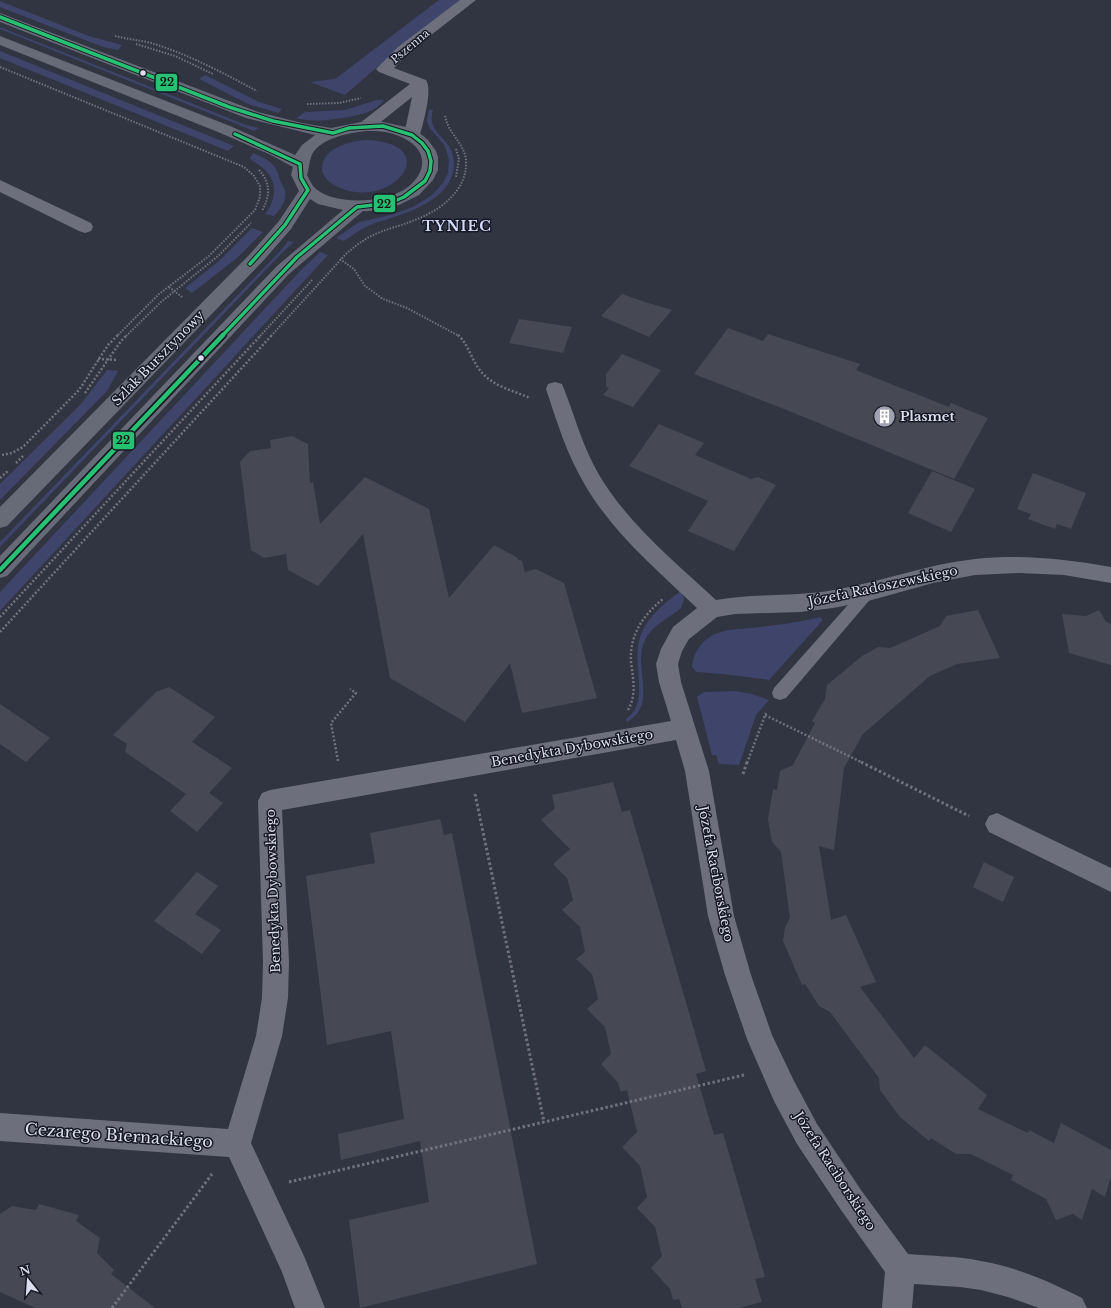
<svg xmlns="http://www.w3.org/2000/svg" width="1111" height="1308" font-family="'Libre Baskerville',serif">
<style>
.green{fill:#3f446b}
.building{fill:#464954}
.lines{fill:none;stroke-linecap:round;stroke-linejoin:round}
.path-far2{stroke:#71727d;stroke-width:2;stroke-dasharray:1.5 1.5;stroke-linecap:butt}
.path-far1{stroke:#71727d;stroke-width:2.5;stroke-dasharray:2 2;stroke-linecap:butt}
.path{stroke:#71727d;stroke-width:3;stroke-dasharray:2.5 2.5;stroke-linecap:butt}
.lane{fill:#6d707c;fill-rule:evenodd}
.street{fill:#6d707c;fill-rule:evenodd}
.secondary{fill:#676a77;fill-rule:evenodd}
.bus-1-far1-casing{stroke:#161823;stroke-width:5.5}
.bus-1-casing{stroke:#161823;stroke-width:8}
.bus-1-far1{stroke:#26c172;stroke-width:3.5}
.bus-1{stroke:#26c172;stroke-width:4.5}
.bus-dot{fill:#dbdeee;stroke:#161823;stroke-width:1.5}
.labels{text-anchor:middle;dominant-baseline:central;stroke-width:3;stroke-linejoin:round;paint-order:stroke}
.far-street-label{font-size:11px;fill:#dbdeee;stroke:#161823}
.street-label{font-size:13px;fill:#dbdeee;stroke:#161823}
.poi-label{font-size:13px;font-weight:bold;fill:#dbdeee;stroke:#161823;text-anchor:start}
.far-district-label{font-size:14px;font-weight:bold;letter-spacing:1px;fill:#d4dbfa;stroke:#161823}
.near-street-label{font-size:16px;fill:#dbdeee;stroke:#161823}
.line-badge{stroke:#161823;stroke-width:1.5}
.pale-badge-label{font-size:11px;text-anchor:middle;font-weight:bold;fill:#111}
</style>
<rect width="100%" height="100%" fill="#313441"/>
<!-- green -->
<g class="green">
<polygon points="439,0 463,0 398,49 345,95 310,82 335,79"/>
<polygon points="0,1 89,36 122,45 118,50 103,47 0,7"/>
<polygon points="0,27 246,125 259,128 254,131 0,29"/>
<polygon points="0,51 234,146 228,151 0,58"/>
<polygon points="205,75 259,102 282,109 278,113 248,104 199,79"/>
<path d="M377 100H384C376 112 362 114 348 117 328 120 317 123 296 118L305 112 345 110Z"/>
<path d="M429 109 433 110C432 114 431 118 432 122 436 138 454 142 454 164 453 203 401 214 373 224 362 228 353 235 344 241L336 238 359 222 394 214 413 207 432 195 443 183 448 173 449 160 445 146 429 127 427 121Z"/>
<path d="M366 140C446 143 393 212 338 187 331 184 323 178 322 170 321 148 350 141 366 140Z"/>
<path d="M253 153C268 160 276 162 280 180 281 184 284 187 285 191 287 201 280 210 274 216L265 214C276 200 278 183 265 170 261 165 254 163 250 158Z"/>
<polygon points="252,228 263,232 237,258 192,293 185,288 219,261"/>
<polygon points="288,241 294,242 284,251 0,547 0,542 283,248"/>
<polygon points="320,252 328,255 0,611 0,592 301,270"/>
<polygon points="107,370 118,371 107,391 0,500 0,484 81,404"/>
<path d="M681 591 684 599 681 608C668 619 653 624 645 640 632 666 659 705 627 722L626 719C651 703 631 662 640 637 647 617 664 603 681 591Z"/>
<path d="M820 617 823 620 769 680 723 674 697 672 692 667C693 651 705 636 721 632 730 629 741 629 751 628 775 625 797 623 820 617Z"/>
<polygon points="736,691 752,694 769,700 756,715 739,765 719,764 716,755 712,755 697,697 704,692"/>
</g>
<!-- building -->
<g class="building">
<polygon points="622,294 645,302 672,310 649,337 601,316"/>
<polygon points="519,319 572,327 563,353 509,343"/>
<polygon points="728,328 763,341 768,334 860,364 856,370 949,407 951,403 988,418 954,479 794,413 694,374"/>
<polygon points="622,354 661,370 633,407 603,395 609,388 606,387 606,374"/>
<polygon points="659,424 704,443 695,455 751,479 758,477 776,485 734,551 688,531 708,501 629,466"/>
<polygon points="292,436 308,444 310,483 313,482 320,524 365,477 429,509 449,598 494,545 518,558 517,559 522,561 525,572 536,569 564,583 597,698 522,713 510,663 465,722 390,678 363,534 318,586 288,570 286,554 264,558 251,550 240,462 250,451 271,448 270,440"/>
<polygon points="932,471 975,489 951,532 908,513"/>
<polygon points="1033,473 1086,493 1071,529 1057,524 1055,529 1028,519 1031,514 1017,509"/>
<polygon points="978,610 1000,658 957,664 930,676 863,734 844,768 834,850 819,846 831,920 846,915 876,982 860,987 914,1058 925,1045 987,1095 978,1109 1028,1133 1029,1130 1054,1143 1061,1123 1111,1150 1111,1176 1105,1197 1092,1189 1082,1220 1073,1214 1056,1220 1046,1199 1011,1180 1013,1175 971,1154 956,1154 931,1138 929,1141 900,1117 880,1090 879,1078 830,1012 819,1006 805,984 802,985 783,941 785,927 790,918 781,852 772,842 768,819 773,789 777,790 780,771 793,765 815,723 812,721 825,699 827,685 862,656 878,647 890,648 940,626 946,616"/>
<polygon points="1099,610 1106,622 1111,624 1111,665 1069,653 1062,614 1086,616"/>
<polygon points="169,687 215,717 192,742 232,768 209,793 223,803 197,832 170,811 186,794 125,752 127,744 113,735 156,692"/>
<polygon points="0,704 50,738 26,762 0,744"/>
<polygon points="613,782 622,812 630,810 706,1071 696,1074 714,1135 723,1133 765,1277 755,1279 762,1302 739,1308 682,1308 679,1299 673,1300 670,1289 651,1268 662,1256 655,1227 637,1208 647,1197 640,1166 622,1147 637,1132 627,1090 621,1092 618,1083 601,1064 611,1054 605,1027 587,1009 598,999 592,974 576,959 585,952 580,927 562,910 573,900 567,878 553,864 570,849 541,820 555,808 552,795"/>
<polygon points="440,819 444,835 452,833 537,1264 360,1308 349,1220 429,1202 420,1141 341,1160 338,1134 404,1119 391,1031 327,1045 306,876 375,863 370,833"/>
<polygon points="984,862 1014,877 1003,902 973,887"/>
<polygon points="197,872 218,886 195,914 221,930 202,954 154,921"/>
<polygon points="39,1204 79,1215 76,1221 100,1238 97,1253 114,1270 111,1274 155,1308 35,1308 0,1292 0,1214 12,1206 36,1210"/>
</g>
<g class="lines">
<!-- path-far2 -->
<g class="path-far2">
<path d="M115 36C127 39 139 40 151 43 188 54 223 73 257 91"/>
<polyline points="136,44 175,56 213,74"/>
<polyline points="0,67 244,167 254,176 260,186 260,197 255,210 209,256 159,294 117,336"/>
<polyline points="307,104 339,103 361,98"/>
<polyline points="456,149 459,159 456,177"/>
<path d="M259 170C271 183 270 196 262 211"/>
<polyline points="340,259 354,269 365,286 383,299 407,308 459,336"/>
<polyline points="169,287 182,297"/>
<polyline points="126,336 161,302 218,256 251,223"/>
<polyline points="260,336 313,279"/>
<path d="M271 336 345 255C355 246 365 238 378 233 389 228 401 226 412 221 438 212 467 192 466 162 466 144 447 133 445 115"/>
</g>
<!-- path-far1 -->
<g class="path-far1">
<path d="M458 335C468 344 471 358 479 369 491 386 512 390 530 398"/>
<polyline points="98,359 118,360"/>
<polyline points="85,393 121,341 127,335"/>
<polyline points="2,455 12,453 23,447 79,390 108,345 118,335"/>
<polyline points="16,463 24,455"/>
<polyline points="0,478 8,471"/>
<polyline points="0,617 261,335"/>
<polyline points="0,632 272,335"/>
<path d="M628 710C637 694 633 679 631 662 629 636 643 615 663 599"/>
<polyline points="765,715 863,763"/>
<polyline points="338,761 331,723 356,693 350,689"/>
<polyline points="747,763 766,713"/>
</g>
<!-- path -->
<g class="path">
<polyline points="861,762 969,816"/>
<polyline points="743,774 747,762"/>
<polyline points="475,794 544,1122"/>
<polyline points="289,1182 744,1075"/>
<polyline points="112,1308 212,1174"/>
</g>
<!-- lane -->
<polygon class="lane" points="868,586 873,588 876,592 873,596 786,698 780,700 774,698 772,693 774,688 863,588"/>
<!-- street -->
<g class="street">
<path d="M460 0H476L408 53 394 68 426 80C433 90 423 123 420 135L418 138 412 140 406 138 404 135 412 97 372 129 366 131 360 129 358 126 360 123 410 84 379 72 376 69 398 47Z"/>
<polygon points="0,180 91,223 93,227 91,231 85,233 79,231 0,192"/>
<path d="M555 382 562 384 564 389C575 417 583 447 598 473 627 523 674 561 716 600 755 593 795 597 834 590 881 582 927 564 975 559 1021 554 1066 559 1111 567V583L1064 575 1019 573 975 575 933 583 868 601 833 608 800 612 735 614 717 617 689 639 682 651 678 664 681 682 709 771 734 916 751 975 772 1035 794 1081 817 1124 861 1190 908 1254C932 1256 957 1256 981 1261 1017 1267 1050 1282 1082 1298L1087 1308H1039L1008 1297 981 1290 960 1287 914 1284 912 1308H882L885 1272 841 1210 797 1144 774 1101 747 1039 725 975 708 916 685 771 676 740 282 810 289 962 288 998 282 1036 251 1143 304 1256 325 1308H295L282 1272 229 1157 0 1141V1113L228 1129 256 1036 262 998 263 962 258 801 262 793 270 790 671 721 659 682 656 664 661 649 673 627 697 608C657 570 613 533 585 485 567 455 557 422 546 389L548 384Z"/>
<polygon points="997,813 1111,868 1111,892 989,832 985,824 989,816"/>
</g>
<!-- secondary -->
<path class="secondary" d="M0 13 258 112 302 123 331 128 366 121 383 122 406 127 422 135 428 140 436 151 438 157V170L433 180 419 195 399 205 370 211H363L289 274 7 576 0 578V556L277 266 343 210 318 204 310 199 291 229 263 261 7 526 0 528V507L251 253 279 221 299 191 291 175 293 167 271 155 218 132 0 45V36L230 126 295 155 302 145 315 135 246 118 0 22ZM366 131C376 131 387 131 396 135 424 144 432 167 408 187 389 203 331 207 313 186 311 183 309 179 307 175 309 169 309 162 311 157 318 138 349 133 366 131Z"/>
<defs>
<g id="bus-1-far1">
<polyline points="0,17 229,107 273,121 333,133 349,128 383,126 412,135 422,143 428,151 431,161 430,171 425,181 404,197 390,203 357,207 297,257 222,336"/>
<polyline points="235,134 300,164 301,178 308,190 285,225 250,264"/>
</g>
<polyline id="bus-1" points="0,570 223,335"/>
</defs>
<!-- bus-1-far1 casing -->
<use href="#bus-1-far1" class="bus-1-far1-casing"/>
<!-- bus-1 casing -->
<use href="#bus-1" class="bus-1-casing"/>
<!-- bus-1-far1 -->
<use href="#bus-1-far1" class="bus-1-far1"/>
<!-- bus-1 -->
<use href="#bus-1" class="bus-1"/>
</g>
<!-- icons -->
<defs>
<symbol id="building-disc" viewBox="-11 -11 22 22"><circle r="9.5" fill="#a0a2b1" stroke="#161823"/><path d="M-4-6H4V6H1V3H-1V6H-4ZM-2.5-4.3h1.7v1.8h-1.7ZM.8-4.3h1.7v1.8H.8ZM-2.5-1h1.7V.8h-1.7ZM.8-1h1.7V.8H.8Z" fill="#fff"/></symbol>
</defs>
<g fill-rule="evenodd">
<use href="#building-disc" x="872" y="404" width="25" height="25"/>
</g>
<!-- markers -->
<g class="bus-dot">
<circle cx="143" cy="73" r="3.5"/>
<circle cx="201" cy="358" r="3.5"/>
</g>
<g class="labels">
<!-- far-street labels -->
<g class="far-street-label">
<text transform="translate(410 46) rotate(-40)">Pszenna</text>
</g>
<!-- street labels -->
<g class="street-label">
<text transform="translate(158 358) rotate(-46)">Szlak Bursztynowy</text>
<text transform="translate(883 586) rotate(-12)">Józefa Radoszewskiego</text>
<text transform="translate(572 748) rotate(-10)">Benedykta Dybowskiego</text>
<text transform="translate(716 874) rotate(79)">Józefa Raciborskiego</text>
<text transform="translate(273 891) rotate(-92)">Benedykta Dybowskiego</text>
<text transform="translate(835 1171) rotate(57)">Józefa Raciborskiego</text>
</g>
<!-- poi labels -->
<g class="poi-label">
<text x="900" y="416">Plasmet</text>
</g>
<!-- far-district labels -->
<g class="far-district-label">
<text x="457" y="226">TYNIEC</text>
</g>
<!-- near-street labels -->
<g class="near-street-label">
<text transform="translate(119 1135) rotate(4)">Cezarego Biernackiego</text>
</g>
</g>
<g class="line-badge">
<rect x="155" y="73" width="23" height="19" rx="4" fill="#26c172"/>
<rect x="373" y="194" width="23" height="19" rx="4" fill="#26c172"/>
<rect x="112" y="431" width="23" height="19" rx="4" fill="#26c172"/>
</g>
<g class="pale-badge-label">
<text x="167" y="86">22</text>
<text x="384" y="208">22</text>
<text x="123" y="444">22</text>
</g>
<!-- north arrow -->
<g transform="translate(28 1280) rotate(343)" stroke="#161823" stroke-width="3" paint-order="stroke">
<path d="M0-3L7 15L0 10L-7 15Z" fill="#dbdeee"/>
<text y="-6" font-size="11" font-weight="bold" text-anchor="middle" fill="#dbdeee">N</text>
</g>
</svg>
